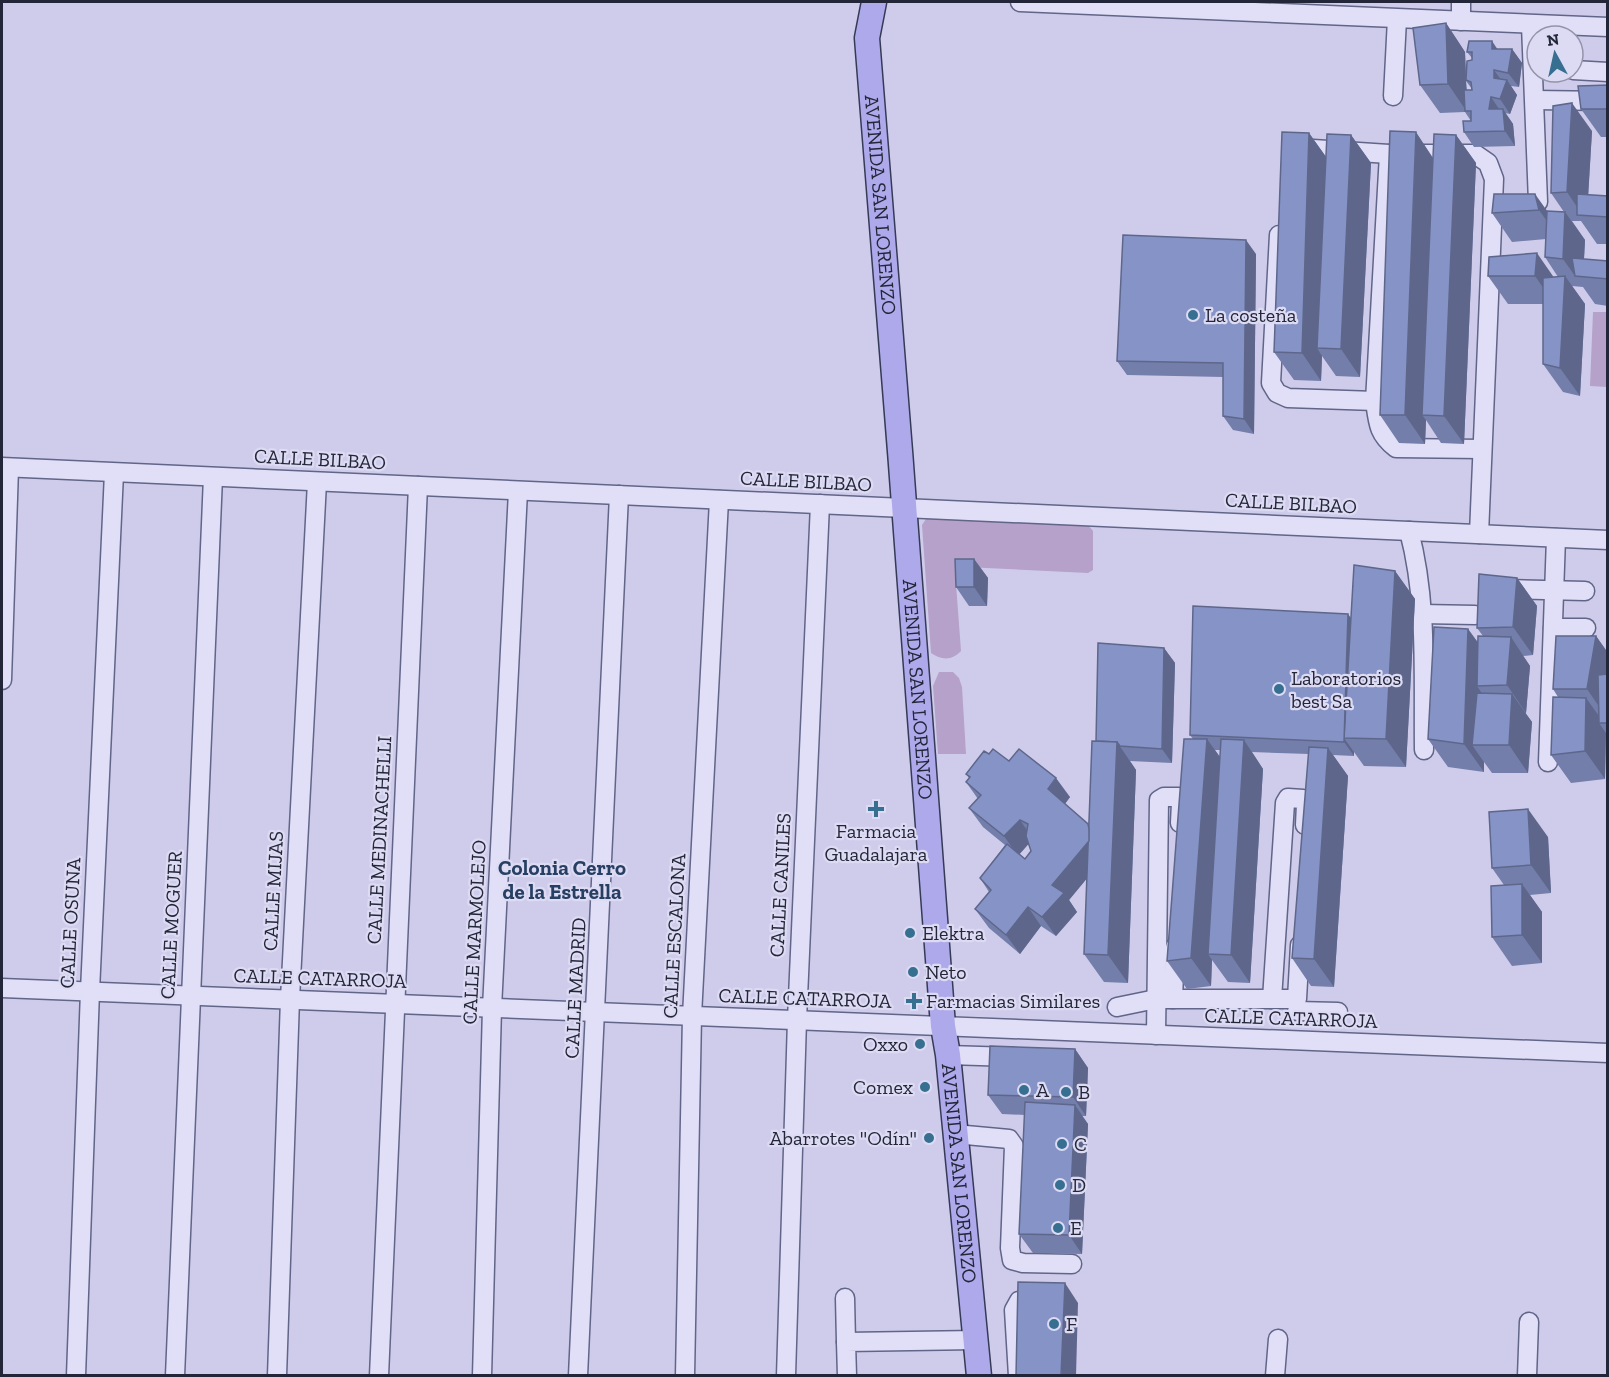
<svg xmlns="http://www.w3.org/2000/svg" width="1609" height="1377" font-family="'Zilla Slab',serif">
<style>
.green{fill:#b5a1c9}
.lines{fill:none;stroke-linecap:round;stroke-linejoin:round}
.minor-casing{stroke:#616587;stroke-width:21}
.major-casing{stroke:#353a56;stroke-width:27}
.minor{stroke:#e1dff7;stroke-width:18}
.major{stroke:#aea9ea;stroke-width:24}
.wall{fill:#737eaa;fill-rule:evenodd}
.shaded-wall{fill:#5e678b}
.building{fill:#8693c6;stroke:#5e678b;stroke-width:1.5}
.poi-dot{fill:#376f91;stroke:#dddbf3;stroke-width:2}
.labels{text-anchor:middle;dominant-baseline:central;stroke-width:4.5;stroke-linejoin:round;paint-order:stroke}
.street-label{font-size:20px;fill:#232639;stroke:#dddbf3}
.poi-label{font-size:20px;fill:#232639;stroke:#dddbf3;text-anchor:start}
.neighbourhood-label{font-size:21px;font-weight:bold;fill:#273f62;stroke:#dddbf3}
</style>
<rect width="100%" height="100%" fill="#cfcceb"/>
<!-- green -->
<g class="green">
<polygon points="1593,312 1607,312 1607,387 1590,386"/>
<path d="M939 518 1088 525 1093 531V570L1088 573 965 567 956 584 961 651C952 661 941 660 931 653L922 525 926 519Z"/>
<polygon points="939,672 953,672 959,678 962,687 966,754 938,754 933,686"/>
</g>
<g class="lines">
<defs>
<g id="minor">
<polyline points="1020,2 1608,27"/>
<polyline points="1461,21 1461,2"/>
<polyline points="1531,25 1538,202"/>
<polyline points="1573,70 1608,72"/>
<polyline points="1393,96 1397,19"/>
<polyline points="1535,100 1608,101"/>
<polyline points="1298,148 1389,154 1475,154 1488,163 1494,179 1479,534"/>
<path d="M1389 154 1375 401C1378 423 1378 434 1396 448L1482 449"/>
<polyline points="1279,235 1271,383 1277,393 1288,398 1375,401"/>
<polyline points="2,467 1608,540"/>
<path d="M1409 531C1428 602 1423 677 1424 750"/>
<polyline points="1508,589 1585,591"/>
<polyline points="1422,614 1475,615"/>
<polyline points="1553,628 1586,628"/>
<polyline points="2,680 9,468"/>
<polyline points="1548,762 1556,538"/>
<polyline points="2,988 1608,1053"/>
<polyline points="1173,999 1175,947"/>
<polyline points="1272,999 1285,803 1288,798 1303,799 1306,804 1305,825"/>
<polyline points="1117,1007 1156,999 1297,999 1300,945"/>
<polyline points="1297,1011 1338,1012"/>
<polyline points="1156,1035 1159,800 1164,797 1178,797 1181,803 1180,823"/>
<polyline points="948,1055 1012,1057"/>
<polyline points="955,1134 1009,1139 1014,1146 1010,1248 1012,1260 1023,1263 1072,1264"/>
<polyline points="845,1298 846,1342"/>
<polyline points="76,1376 90,991 114,473"/>
<polyline points="175,1376 213,477"/>
<polyline points="277,1376 290,999 317,482"/>
<polyline points="379,1376 418,486"/>
<polyline points="482,1376 492,1008 518,491"/>
<polyline points="578,1376 619,495"/>
<polyline points="685,1376 692,1016 719,500"/>
<polyline points="786,1376 797,1020 820,504"/>
<polyline points="847,1376 846,1342 976,1340"/>
<polyline points="1018,1376 1014,1310 1019,1301 1040,1300"/>
<polyline points="1275,1376 1278,1339"/>
<polyline points="1527,1376 1529,1322"/>
</g>
<g id="major">
<path id="s1" d="M874 2 867 38C895 367 918 697 943 1026L948 1055 979 1376"/>
</g>
</defs>
<!-- minor casing -->
<use href="#minor" class="minor-casing"/>
<!-- major casing -->
<use href="#major" class="major-casing"/>
<!-- minor -->
<use href="#minor" class="minor"/>
<!-- major -->
<use href="#major" class="major"/>
</g>
<!-- wall -->
<g class="wall">
<path d="M1446 23 1465 52 1466 73 1472 60V58L1467 52 1497 49H1512L1522 63 1519 87 1511 86 1517 95 1510 114 1505 113 1513 124 1515 146 1474 147 1464 132 1471 121 1465 112 1440 113 1420 85ZM1466 81 1472 89V90H1467Z"/>
<polygon points="1608,85 1608,137 1601,137 1581,109"/>
<polygon points="1592,131 1588,195 1608,196 1608,244 1597,244 1581,221 1572,221 1585,240 1584,259 1608,261 1608,306 1595,304 1583,287 1572,286 1585,304 1580,396 1563,392 1543,364 1543,304 1508,304 1488,276 1489,257 1554,277 1558,277 1545,257 1546,239 1512,242 1492,213 1494,194 1547,211 1564,212 1551,193"/>
<polygon points="1309,133 1326,157 1351,135 1371,163 1360,377 1336,376 1322,356 1321,381 1294,380 1274,352"/>
<polygon points="1456,135 1476,163 1464,444 1441,443 1426,420 1425,444 1399,443 1380,415 1433,157"/>
<polygon points="1256,254 1254,434 1233,430 1223,416 1223,377 1127,375 1117,361"/>
<polygon points="974,559 988,578 987,606 969,606 956,587"/>
<path d="M1395 571 1415 599 1406 767 1364 766 1354 752V756L1333 755 1348 776 1334 987 1311 986 1292 958 1309 754 1252 752 1263 769 1250 983 1228 982 1212 960 1211 986 1187 989 1167 961 1193 739 1190 735 1351 618ZM1215 750H1220V757Z"/>
<polygon points="1517,578 1537,606 1533,655 1523,656 1530,666 1526,713 1525,713 1532,722 1528,773 1492,773 1484,762 1484,772 1448,767 1428,739 1468,629 1477,641 1483,636 1477,628"/>
<polygon points="1596,636 1608,653 1608,735 1606,733 1605,779 1571,783 1551,755 1558,697 1553,689"/>
<path d="M1164 648 1175 663 1172 763 1130 761 1136 770 1128 983 1104 982 1084 954 1087 878 1069 900 1077 912 1056 936 1041 926 1020 954 989 928 975 909 989 892 980 878 1005 845 983 827 969 808 978 799 966 782 969 778 966 774 989 754 1009 761 1070 797 1065 804 1089 825 1096 741ZM1029 843 1031 851 1025 859 1019 854Z"/>
<polygon points="1548,837 1551,893 1530,895 1542,912 1542,963 1512,966 1492,937 1504,885 1492,868"/>
<polygon points="1075,1049 1088,1068 1086,1116 1082,1116 1088,1124 1082,1254 1033,1253 1019,1234 1025,1115 1002,1114 988,1095"/>
</g>
<!-- shaded-wall -->
<g class="shaded-wall">
<polygon points="1446,23 1465,52 1467,112 1448,84"/>
<polygon points="1492,41 1502,56 1492,49"/>
<polygon points="1512,49 1522,63 1519,87 1508,73"/>
<polygon points="1494,70 1504,84 1507,80 1517,95 1510,114 1500,99 1494,78"/>
<polygon points="1491,97 1501,112 1489,109"/>
<polygon points="1572,103 1592,131 1587,216 1583,216 1567,192"/>
<polygon points="1503,109 1513,124 1515,146 1505,131"/>
<polygon points="1416,132 1435,161 1422,415 1426,420 1425,444 1405,415"/>
<polygon points="1309,133 1329,161 1317,348 1322,356 1321,381 1302,353"/>
<polygon points="1351,135 1371,163 1360,377 1341,349"/>
<polygon points="1456,135 1476,163 1464,444 1444,416"/>
<polygon points="1535,194 1555,222 1559,238 1539,210"/>
<polygon points="1565,212 1585,240 1583,277 1575,276 1563,259"/>
<polygon points="1246,240 1256,254 1254,434 1244,419"/>
<polygon points="1537,253 1557,282 1555,305 1535,276"/>
<polygon points="1565,276 1585,304 1580,396 1560,368"/>
<polygon points="974,559 988,578 987,606 974,587"/>
<polygon points="1395,571 1415,599 1406,767 1386,739"/>
<polygon points="1517,578 1537,606 1533,655 1513,627"/>
<polygon points="1348,614 1358,628 1344,738 1354,752 1354,756 1344,742"/>
<polygon points="1468,629 1488,657 1477,686 1487,701 1472,745 1484,762 1484,772 1464,744"/>
<polygon points="1596,636 1608,653 1608,712 1607,718 1587,689"/>
<polygon points="1511,637 1530,666 1526,713 1507,685"/>
<polygon points="1164,648 1175,663 1172,763 1162,749"/>
<polygon points="1512,694 1532,722 1528,773 1509,745"/>
<polygon points="1586,698 1604,723 1599,723 1606,733 1605,779 1585,751"/>
<polygon points="1207,739 1227,767 1208,954 1212,960 1211,986 1191,958"/>
<polygon points="1244,740 1263,769 1250,983 1231,955"/>
<polygon points="1117,742 1136,770 1128,983 1108,955"/>
<polygon points="1328,748 1348,776 1334,987 1314,959"/>
<polygon points="1056,778 1070,797 1061,809 1048,789"/>
<polygon points="1528,809 1548,837 1551,893 1531,865"/>
<polygon points="1020,820 1033,839 1018,856 1004,836"/>
<polygon points="1088,824 1101,843 1104,858 1069,900 1077,912 1056,936 1042,917 1052,885"/>
<polygon points="1522,884 1542,912 1542,963 1522,935"/>
<polygon points="1028,907 1041,926 1020,954 1006,935"/>
<polygon points="1075,1049 1088,1068 1086,1116 1073,1097"/>
<polygon points="1075,1105 1088,1124 1082,1254 1069,1235"/>
<polygon points="1065,1283 1078,1303 1076,1376 1061,1376"/>
</g>
<!-- building -->
<g class="building">
<polygon points="1446,23 1448,84 1420,85 1413,28"/>
<polygon points="1469,41 1492,41 1492,49 1512,49 1508,73 1494,70 1494,78 1507,80 1500,99 1491,97 1489,109 1503,109 1505,131 1464,132 1463,121 1471,121 1471,111 1465,111 1464,90 1472,90 1471,82 1466,80 1467,61 1472,60 1472,52 1467,52"/>
<polygon points="1608,85 1608,109 1581,109 1578,86"/>
<polygon points="1572,103 1567,192 1551,193 1553,106"/>
<polygon points="1390,131 1416,132 1405,415 1380,415"/>
<polygon points="1282,132 1309,133 1302,353 1274,352"/>
<polygon points="1327,134 1351,135 1341,349 1317,348"/>
<polygon points="1434,134 1456,135 1444,416 1422,415"/>
<polygon points="1494,194 1535,194 1539,210 1492,213"/>
<polygon points="1577,194 1608,196 1608,217 1577,215"/>
<polygon points="1547,211 1565,212 1563,259 1545,257"/>
<polygon points="1123,235 1246,240 1244,419 1223,416 1223,363 1117,361"/>
<polygon points="1537,253 1535,276 1488,276 1489,257"/>
<polygon points="1572,258 1608,261 1608,279 1575,276"/>
<polygon points="1565,276 1560,368 1543,364 1543,278"/>
<polygon points="955,559 974,559 974,587 956,587"/>
<polygon points="1354,565 1395,571 1386,739 1344,738"/>
<polygon points="1479,574 1517,578 1513,627 1477,628"/>
<polygon points="1193,606 1348,614 1344,742 1190,735"/>
<polygon points="1434,627 1468,629 1464,744 1428,739"/>
<polygon points="1478,636 1511,637 1507,685 1477,686"/>
<polygon points="1556,636 1596,636 1587,689 1553,689"/>
<polygon points="1098,643 1164,648 1162,749 1120,746 1117,742 1096,741"/>
<polygon points="1608,674 1608,723 1599,723 1598,675"/>
<polygon points="1477,693 1512,694 1509,745 1472,745"/>
<polygon points="1553,697 1586,698 1585,751 1551,755"/>
<polygon points="1184,739 1207,739 1191,958 1167,961"/>
<polygon points="1221,739 1244,740 1231,955 1208,954"/>
<polygon points="1092,741 1117,742 1108,955 1084,954"/>
<polygon points="1309,747 1328,748 1314,959 1292,958"/>
<polygon points="993,749 1009,761 1019,749 1056,778 1048,789 1088,824 1089,829 1089,841 1052,885 1064,893 1042,917 1028,907 1006,935 975,909 991,890 980,878 1007,844 1025,859 1031,851 1026,836 1028,824 1020,820 1004,836 969,808 981,795 966,782 970,777 966,774 984,751 989,754"/>
<polygon points="1528,809 1531,865 1492,868 1489,812"/>
<polygon points="1522,884 1522,935 1492,937 1491,886"/>
<polygon points="990,1046 1075,1049 1073,1097 988,1095"/>
<polygon points="1025,1102 1075,1105 1069,1235 1019,1234"/>
<polygon points="1018,1282 1065,1283 1061,1376 1016,1376"/>
</g>
<!-- markers -->
<g class="poi-dot">
<circle cx="1193" cy="315" r="6"/>
<circle cx="1279" cy="689" r="6"/>
<path d="M873 800h6v6h6v6h-6v6h-6v-6h-6v-6h6z"/>
<circle cx="910" cy="933" r="6"/>
<circle cx="913" cy="972" r="6"/>
<path d="M911 992h6v6h6v6h-6v6h-6v-6h-6v-6h6z"/>
<circle cx="920" cy="1044" r="6"/>
<circle cx="925" cy="1087" r="6"/>
<circle cx="1024" cy="1090" r="6"/>
<circle cx="1066" cy="1092" r="6"/>
<circle cx="929" cy="1138" r="6"/>
<circle cx="1062" cy="1144" r="6"/>
<circle cx="1060" cy="1185" r="6"/>
<circle cx="1058" cy="1228" r="6"/>
<circle cx="1054" cy="1324" r="6"/>
</g>
<g class="labels">
<!-- street labels -->
<g class="street-label">
<text stroke="none"><textPath href="#s1" startOffset="204">AVENIDA SAN LORENZO</textPath></text>
<text transform="translate(320 459) rotate(3)">CALLE BILBAO</text>
<text transform="translate(806 481) rotate(3)">CALLE BILBAO</text>
<text transform="translate(1291 503) rotate(3)">CALLE BILBAO</text>
<text stroke="none"><textPath href="#s1" startOffset="690">AVENIDA SAN LORENZO</textPath></text>
<text transform="translate(379 840) rotate(-87)">CALLE MEDINACHELLI</text>
<text transform="translate(780 885) rotate(-87)">CALLE CANILES</text>
<text transform="translate(273 891) rotate(-87)">CALLE MIJAS</text>
<text transform="translate(70 923) rotate(-87)">CALLE OSUNA</text>
<text transform="translate(171 925) rotate(-87)">CALLE MOGUER</text>
<text transform="translate(474 932) rotate(-87)">CALLE MARMOLEJO</text>
<text transform="translate(674 936) rotate(-87)">CALLE ESCALONA</text>
<text transform="translate(320 978) rotate(2)">CALLE CATARROJA</text>
<text transform="translate(575 988) rotate(-87)">CALLE MADRID</text>
<text transform="translate(805 998) rotate(2)">CALLE CATARROJA</text>
<text transform="translate(1291 1018) rotate(2)">CALLE CATARROJA</text>
<text stroke="none"><textPath href="#s1" startOffset="1176">AVENIDA SAN LORENZO</textPath></text>
</g>
<!-- poi labels -->
<g class="poi-label">
<text x="1205" y="315">La costeña</text>
<text x="1291" y="678">Laboratorios<tspan x="1291" dy="23">best Sa</tspan></text>
<text x="876" y="831" text-anchor="middle">Farmacia<tspan x="876" dy="23">Guadalajara</tspan></text>
<text x="922" y="933">Elektra</text>
<text x="925" y="972">Neto</text>
<text x="926" y="1001">Farmacias Similares</text>
<text x="908" y="1044" text-anchor="end">Oxxo</text>
<text x="913" y="1087" text-anchor="end">Comex</text>
<text x="1036" y="1090">A</text>
<text x="1078" y="1092">B</text>
<text x="917" y="1138" text-anchor="end">Abarrotes "Odín"</text>
<text x="1074" y="1144">C</text>
<text x="1072" y="1185">D</text>
<text x="1070" y="1228">E</text>
<text x="1066" y="1324">F</text>
</g>
<!-- neighbourhood labels -->
<g class="neighbourhood-label">
<text x="562" y="867">Colonia Cerro<tspan x="562" dy="24">de la Estrella</tspan></text>
</g>
</g>
<!-- border -->
<rect width="1609" height="1377" fill="none" stroke="#232639" stroke-width="6"/>
<!-- north arrow -->
<g transform="translate(1555 54) rotate(352)"><circle r="28" fill="#dddbf3" stroke="#9393a9" stroke-width="1.5"/>
<path d="M0-4.5L10 22L0 15L-10 22Z" fill="#376f91"/>
<text y="-9" font-size="16" font-weight="bold" text-anchor="middle" fill="#232639">N</text>
</g>
</svg>
